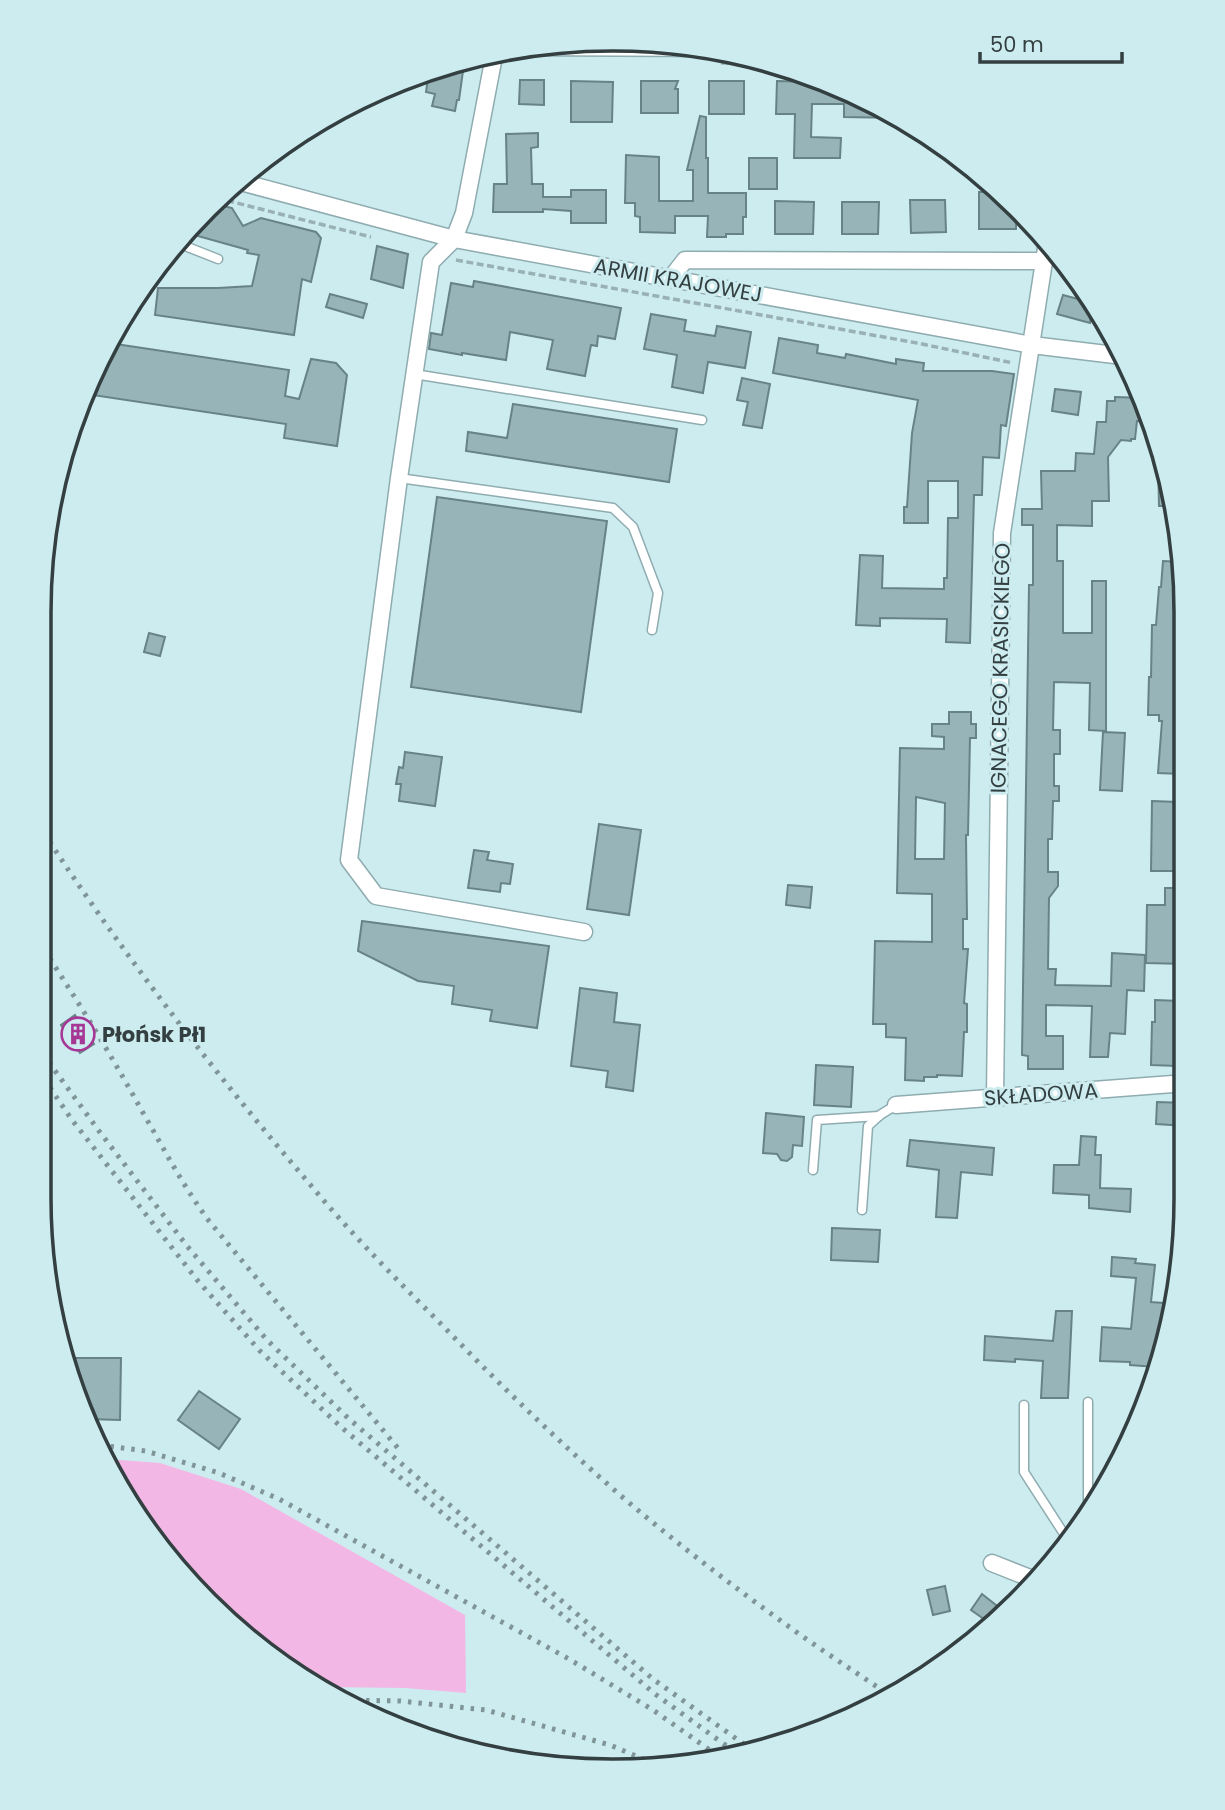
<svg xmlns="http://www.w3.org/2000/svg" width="1225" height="1810" font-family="Poppins,sans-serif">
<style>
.green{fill:#f3b7e5}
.building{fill:#97b4b8;stroke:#688387;stroke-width:2;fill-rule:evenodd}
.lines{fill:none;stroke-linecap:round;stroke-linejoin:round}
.service-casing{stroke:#8facb0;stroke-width:11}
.minor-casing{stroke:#8facb0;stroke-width:19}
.path{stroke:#99b1b4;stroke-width:3.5;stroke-dasharray:7 3.5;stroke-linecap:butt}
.service{stroke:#fff;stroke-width:8}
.minor{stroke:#fff;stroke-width:16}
.rail{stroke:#809598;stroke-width:5;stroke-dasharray:3.5 7;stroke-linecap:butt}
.labels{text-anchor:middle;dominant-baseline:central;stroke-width:6;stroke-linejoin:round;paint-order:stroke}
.street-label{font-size:21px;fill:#333f41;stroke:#cdecef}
.poi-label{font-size:21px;font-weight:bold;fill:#333f41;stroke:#cdecef;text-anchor:start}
.rim{fill:none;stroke:#333f41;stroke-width:3.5}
</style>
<rect width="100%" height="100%" fill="#cdecef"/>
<!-- green -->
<polygon class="green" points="107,1459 160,1463 241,1489 465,1615 466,1693 405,1688 322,1687 263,1653 135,1517"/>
<!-- building -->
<g class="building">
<polygon points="444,67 463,71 459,100 457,100 455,111 432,106 435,94 426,92 429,71"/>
<polygon points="520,80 544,80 544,105 519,104"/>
<polygon points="571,81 613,82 612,122 571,122"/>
<polygon points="641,81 678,81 675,89 678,89 678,113 641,113"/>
<rect x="709" y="81" width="35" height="33"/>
<polygon points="777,81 812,82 812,87 816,87 816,89 845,89 899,118 844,117 844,104 812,104 811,137 841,138 840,158 794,158 795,114 776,114"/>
<polygon points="700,116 706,117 706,158 708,158 708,193 746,193 746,217 743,217 743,234 726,234 726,237 707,237 708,216 675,216 675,233 640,232 640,217 635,216 635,203 625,203 626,155 659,157 659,201 693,201 693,170 687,170"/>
<polygon points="538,133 538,147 531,148 532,184 543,184 543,197 571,197 571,190 606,190 606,223 571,223 571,211 543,209 543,212 493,212 494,184 507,184 506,134"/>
<rect x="749" y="158" width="28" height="31"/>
<polygon points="979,192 1001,192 1016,204 1016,229 979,229"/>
<polygon points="910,200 945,200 946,232 911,233"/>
<polygon points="775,201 814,202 813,234 775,234"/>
<polygon points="842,202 879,202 878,234 842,234"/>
<polygon points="212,203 232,208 243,226 261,218 316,232 321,238 311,282 302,279 294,335 155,315 158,288 218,288 252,286 259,255 247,253 248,250 187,233 206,207"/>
<polygon points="377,246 408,254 403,288 371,279"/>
<polygon points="474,281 621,308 615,339 598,336 597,346 591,345 585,376 547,369 553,340 510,332 506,360 462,353 462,355 429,349 431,333 442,335 451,283 473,287"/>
<polygon points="330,294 367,304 363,318 326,307"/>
<polygon points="1063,295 1093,303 1090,323 1057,314"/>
<polygon points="651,314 686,320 684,331 715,336 717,326 751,332 745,368 708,362 703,393 672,387 677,355 644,349"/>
<polygon points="779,338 818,345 817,353 845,358 846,354 896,364 896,359 924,363 923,371 992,371 1014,374 1006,426 1001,425 999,458 983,457 982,495 974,495 970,643 946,642 947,619 880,618 880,626 856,625 860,555 883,556 882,588 944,589 944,578 947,578 948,518 958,518 958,481 928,481 928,523 904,523 904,507 907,507 912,433 918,400 773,373"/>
<polygon points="109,343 289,370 285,396 299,399 311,359 336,363 347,375 337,446 284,438 286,424 86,394 98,358"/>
<polygon points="742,378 770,384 762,428 743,425 748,402 737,400"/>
<polygon points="1055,389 1081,392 1078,415 1052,411"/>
<polygon points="1115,397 1144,398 1148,411 1148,422 1137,421 1135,439 1131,439 1131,441 1121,440 1108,457 1109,501 1092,501 1092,526 1057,525 1057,561 1063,561 1063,633 1092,633 1092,581 1106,581 1106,731 1089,730 1090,683 1054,682 1053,730 1060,730 1060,754 1054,754 1054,786 1059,786 1059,801 1053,801 1052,839 1048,839 1048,872 1058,872 1058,886 1049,898 1048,969 1056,969 1055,985 1111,986 1112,953 1145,955 1144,991 1127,990 1125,1034 1110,1033 1108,1057 1090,1057 1092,1006 1046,1005 1046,1036 1063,1036 1063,1069 1028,1069 1028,1056 1022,1055 1029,585 1033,585 1033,525 1022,525 1022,509 1042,509 1041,471 1075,471 1076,453 1094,454 1097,422 1106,422 1107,401 1115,401"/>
<polygon points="513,404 677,429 669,482 466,451 468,432 507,438"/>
<polygon points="1162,457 1175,500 1176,506 1159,506 1158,458"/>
<polygon points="437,497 607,521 581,712 411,687"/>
<polygon points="1163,561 1182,562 1185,602 1175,601 1174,671 1178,671 1178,678 1184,678 1183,715 1176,715 1175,747 1183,748 1181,774 1158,773 1162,721 1159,721 1159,715 1148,715 1149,677 1151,677 1152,625 1156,625 1159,587 1161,587"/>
<polygon points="149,633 165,637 160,656 144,652"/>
<path d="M949 712H971V724H976V738H970L968 835H966L967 919H963V949H968L964 1003 967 1004V1032H964L962 1076 937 1075V1077H924V1081L905 1080 906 1038 886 1037V1024H873L875 941 932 942V894L897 893 900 748 944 749V737L932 736V724H949ZM916 797 945 803 944 859H915Z"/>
<polygon points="1103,732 1125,733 1122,791 1100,790"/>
<polygon points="405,752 442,757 435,806 399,801 401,784 396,784 399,767 403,768"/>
<polygon points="1152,801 1178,802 1178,824 1183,824 1183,836 1182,848 1178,848 1177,871 1151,871"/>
<polygon points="599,824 641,830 629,915 587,909"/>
<polygon points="474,850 489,852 487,860 513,864 510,884 501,883 500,892 468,888"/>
<polygon points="788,885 812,887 810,908 786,905"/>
<polygon points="1165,888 1186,888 1186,964 1146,963 1147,905 1165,905"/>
<polygon points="362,921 549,946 537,1028 490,1021 492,1010 452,1004 454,986 418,981 358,951"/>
<polygon points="580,988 617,993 614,1022 640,1025 633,1091 606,1087 608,1071 571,1066"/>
<polygon points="1155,1000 1180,1001 1177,1066 1151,1065 1152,1022 1155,1022"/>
<polygon points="75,1015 94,1044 80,1053 61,1025"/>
<polygon points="816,1065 853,1067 851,1107 814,1105"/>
<polygon points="1157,1102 1186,1103 1186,1126 1156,1124"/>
<polygon points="766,1113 804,1117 802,1146 793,1145 792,1157 787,1161 781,1160 777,1154 763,1153"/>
<polygon points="1081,1136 1096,1137 1095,1155 1101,1155 1100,1188 1131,1189 1130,1212 1089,1208 1089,1195 1053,1193 1054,1165 1079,1165"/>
<polygon points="910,1140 994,1148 992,1175 961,1172 957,1218 936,1217 939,1170 907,1166"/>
<polygon points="832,1228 880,1230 878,1262 831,1260"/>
<polygon points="1112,1257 1136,1259 1135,1263 1155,1265 1151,1302 1176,1304 1156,1367 1130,1365 1130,1362 1100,1361 1102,1327 1131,1329 1136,1278 1111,1276"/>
<polygon points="1056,1311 1072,1311 1068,1398 1041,1398 1043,1361 1015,1359 1015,1362 984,1360 985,1336 1053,1341"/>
<polygon points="65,1358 121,1358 120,1420 87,1419 69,1382"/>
<polygon points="199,1391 240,1419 219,1449 178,1420"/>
<polygon points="945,1586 950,1611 933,1615 927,1590"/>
<polygon points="982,1594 1006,1613 991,1624 971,1610"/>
</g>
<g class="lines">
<defs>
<g id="service">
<polyline points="180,244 218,259"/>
<polyline points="414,374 702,420"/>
<polyline points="399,478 613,508 633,527 658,593 652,630"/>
<polyline points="813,1170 817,1120 879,1116"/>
<polyline points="862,1210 868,1126 880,1115 896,1105"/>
<polyline points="1024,1405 1024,1472 1066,1537"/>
<polyline points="1088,1506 1088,1402"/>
</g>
<g id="minor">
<polyline points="524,47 713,48"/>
<polyline points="495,51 464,213 454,239 431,262 399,478 349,860 376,896 584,932"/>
<polyline points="237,181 454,239 1032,345 1123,356"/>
<polyline points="671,278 685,260 1045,261"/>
<polyline points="995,1097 1002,533 1047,242"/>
<polyline points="896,1105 1186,1083"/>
<polyline points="992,1563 1035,1580"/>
</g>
</defs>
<!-- service casing -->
<use href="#service" class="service-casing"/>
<!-- minor casing -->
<use href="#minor" class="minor-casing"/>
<!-- path -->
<g class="path">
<polyline points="721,63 770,63"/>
<polyline points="217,198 371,237"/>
<polyline points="456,260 917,343 1013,363"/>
</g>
<!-- service -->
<use href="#service" class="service"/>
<!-- minor -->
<use href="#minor" class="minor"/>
<!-- rail -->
<g class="rail">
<path d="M38 824C121 952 215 1074 314 1189 355 1238 400 1283 445 1328 501 1386 559 1442 620 1495 676 1543 735 1588 795 1631 827 1654 860 1675 892 1697"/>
<path d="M38 941C75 996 110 1053 142 1111 164 1149 183 1186 209 1221L402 1453"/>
<polyline points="38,1044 53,1068 99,1131 187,1246 267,1340 348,1418 653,1679 752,1750"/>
<polyline points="38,1070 72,1120 198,1281 260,1351 341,1427 655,1694 739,1755"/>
<polyline points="100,1445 146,1451 219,1473 279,1499 569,1659 653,1710 724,1760"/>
<polyline points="345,1700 400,1701 486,1710 610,1745 657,1765"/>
</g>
</g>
<!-- icons -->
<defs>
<symbol id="building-ring" viewBox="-11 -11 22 22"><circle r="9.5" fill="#cdecef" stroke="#a63795" stroke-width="1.5"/><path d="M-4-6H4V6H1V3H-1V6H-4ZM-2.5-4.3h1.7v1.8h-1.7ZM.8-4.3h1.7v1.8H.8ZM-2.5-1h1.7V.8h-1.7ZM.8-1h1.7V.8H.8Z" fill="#a63795"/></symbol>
</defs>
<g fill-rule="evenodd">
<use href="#building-ring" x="59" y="1015" width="38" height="38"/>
</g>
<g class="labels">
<!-- street labels -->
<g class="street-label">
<text transform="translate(678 280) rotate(10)">ARMII KRAJOWEJ</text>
<text transform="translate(1000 668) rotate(-89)">IGNACEGO KRASICKIEGO</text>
<text transform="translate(1041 1094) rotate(-4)">SKŁADOWA</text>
</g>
<!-- poi labels -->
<g class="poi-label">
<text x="102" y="1034">Płońsk Pł1</text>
</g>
</g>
<!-- crop -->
<path d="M0 0H1225V1810H0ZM612 51H613A561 561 0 0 1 1174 612V1198A561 561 0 0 1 613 1759H612A561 561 0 0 1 51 1198V612A561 561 0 0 1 612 51Z" fill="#cdecef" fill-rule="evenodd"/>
<path class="rim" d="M612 51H613A561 561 0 0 1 1174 612V1198A561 561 0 0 1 613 1759H612A561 561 0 0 1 51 1198V612A561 561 0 0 1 612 51Z"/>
<!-- scale -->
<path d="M980 52v10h142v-10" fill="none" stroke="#333f41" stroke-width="3.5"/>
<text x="990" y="52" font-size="21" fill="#333f41" stroke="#cdecef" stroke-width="5" paint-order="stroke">50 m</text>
</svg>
